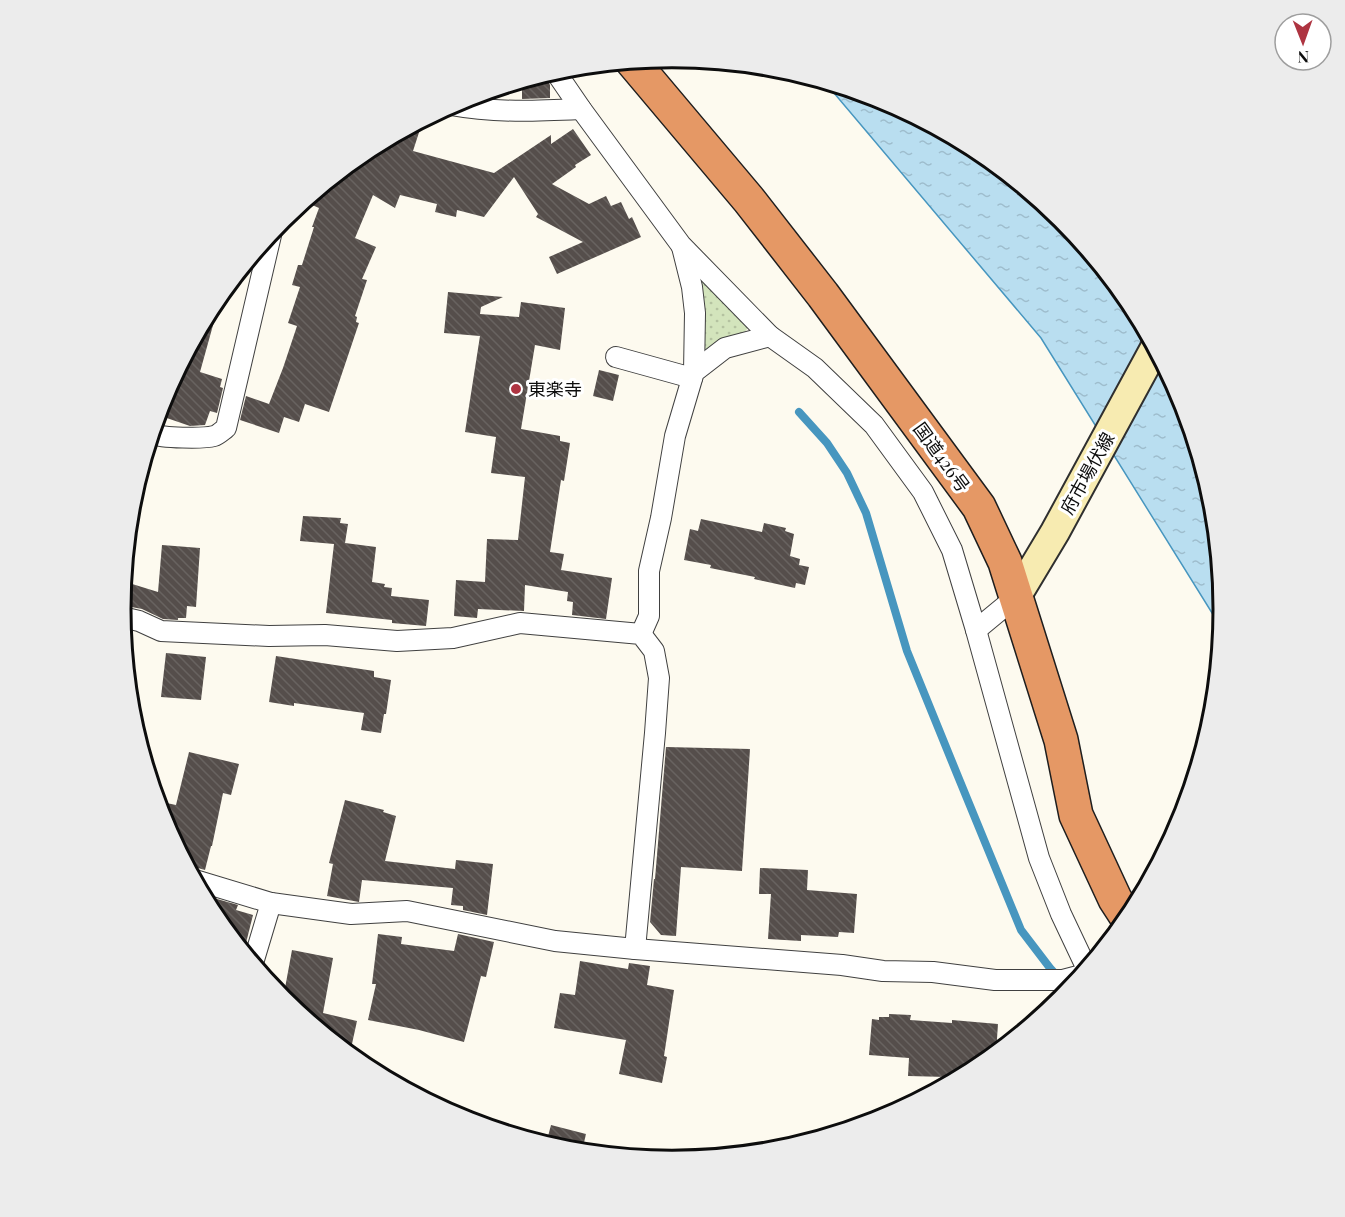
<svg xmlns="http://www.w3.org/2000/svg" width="1345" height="1217" font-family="'Playfair Display','Noto Sans JP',serif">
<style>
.grass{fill:url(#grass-dots)}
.water{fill:url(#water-ripples);stroke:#4796bf;stroke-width:1.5}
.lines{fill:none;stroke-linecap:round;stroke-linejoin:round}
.stream{stroke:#4796bf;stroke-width:8}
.building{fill:url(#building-back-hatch)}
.street-casing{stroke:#404040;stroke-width:22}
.secondary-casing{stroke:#2f2f2f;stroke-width:32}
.highway-casing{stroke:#1e1e1e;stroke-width:36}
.street{stroke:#fff;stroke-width:20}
.secondary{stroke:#f7ebb1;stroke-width:28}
.highway{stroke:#e59865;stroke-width:33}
.poi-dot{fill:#ae3441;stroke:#fff;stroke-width:2}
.labels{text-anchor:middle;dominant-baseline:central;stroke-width:6;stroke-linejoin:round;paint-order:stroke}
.poi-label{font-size:18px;fill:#0d0d0d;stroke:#fff;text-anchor:start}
.street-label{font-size:18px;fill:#0d0d0d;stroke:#fff}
.rim{fill:none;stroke:#0d0d0d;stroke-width:3}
</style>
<defs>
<pattern id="grass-dots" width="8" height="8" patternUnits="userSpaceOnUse" patternTransform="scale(1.5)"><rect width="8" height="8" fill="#d3e4bc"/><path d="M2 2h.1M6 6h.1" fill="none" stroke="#b4c2a0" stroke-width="1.8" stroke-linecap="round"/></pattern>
<pattern id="water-ripples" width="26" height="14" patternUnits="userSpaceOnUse" patternTransform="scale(1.5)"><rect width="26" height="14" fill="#b9def0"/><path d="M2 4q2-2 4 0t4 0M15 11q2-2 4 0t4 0" fill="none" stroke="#9ebdcd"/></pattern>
<pattern id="building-back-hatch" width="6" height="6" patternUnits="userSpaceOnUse" patternTransform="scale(1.5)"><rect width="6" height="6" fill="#554e4b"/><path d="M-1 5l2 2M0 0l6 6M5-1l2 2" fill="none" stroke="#686360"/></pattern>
</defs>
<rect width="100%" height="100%" fill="#fdfaef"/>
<!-- grass -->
<polygon class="grass" points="698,272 747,327 747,329 745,332 725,339 703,353"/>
<!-- water -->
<polygon class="water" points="823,80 884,99 979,150 1063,219 1131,302 1182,398 1213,501 1224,609 1222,629 1041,338"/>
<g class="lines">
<!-- stream -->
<polyline class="stream" points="799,412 827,443 847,473 866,513 907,651 957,774 1021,930 1050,968 1070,990"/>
</g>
<!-- building -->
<g class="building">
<polygon points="544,74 550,85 550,98 522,99 522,81"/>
<polygon points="423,120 413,151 494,173 551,135 551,144 573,129 591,155 575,165 576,167 552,184 589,204 606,196 611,206 621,202 629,219 632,217 641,237 557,274 549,257 583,242 536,217 538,214 514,177 484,217 457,210 456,217 435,212 437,204 400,195 395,208 373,195 355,238 376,247 362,279 367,280 355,316 357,317 356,322 359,323 329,412 305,404 299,422 284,417 279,433 240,420 246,396 269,404 283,368 297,326 288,323 300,287 292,285 298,265 302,265 314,227 312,227 319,208 303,201 366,150"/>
<polygon points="448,292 503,297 481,307 480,314 519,317 521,302 565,308 560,350 535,345 521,429 560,436 560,441 570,443 564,481 561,480 550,552 564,554 561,570 612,578 606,619 572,615 573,602 567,601 568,592 525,585 524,611 478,609 477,618 454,616 456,580 485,582 487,539 518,540 525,477 491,473 496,437 465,432 480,336 444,333"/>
<polygon points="207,315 215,318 200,372 222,379 220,387 223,388 217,413 210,411 205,425 190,426 158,415 163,397"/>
<polygon points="599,370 619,375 613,401 593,396"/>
<polygon points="303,516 341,518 340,523 348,524 345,543 376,547 372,582 385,584 384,587 392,588 391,596 429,600 426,626 392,623 392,620 326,613 334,544 300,541"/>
<polygon points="701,519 762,532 764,523 786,528 785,531 794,534 790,556 800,559 799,565 809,567 805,585 796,583 795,588 754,579 755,577 710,568 711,565 684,560 690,529 698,531"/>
<polygon points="162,545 200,548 196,607 187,606 186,618 178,618 178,620 163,619 142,609 121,605 123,585 128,587 129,583 158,592"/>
<polygon points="166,653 206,657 201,700 161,697"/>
<polygon points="276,656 374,671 374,677 391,680 386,714 384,714 381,733 361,730 364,713 294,703 294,706 269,702"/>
<polygon points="666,747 750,749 742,871 681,867 676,936 661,935 650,922 654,879 655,879"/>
<polygon points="189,752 239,764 231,795 223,793 212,846 211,846 205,870 198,868 190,870 163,819 157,801 176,805"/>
<polygon points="345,800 384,810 383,812 396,816 385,861 455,869 456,860 493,864 487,915 463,910 463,906 451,905 453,888 362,880 359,902 327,896 333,864 329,863"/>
<polygon points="760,868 808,870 807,890 857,894 854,933 839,932 838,937 801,935 801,941 768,939 771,894 759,894"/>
<polygon points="203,895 238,905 236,910 253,915 244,951 214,915"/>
<polygon points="378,934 402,937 401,944 454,951 458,934 494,942 486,977 481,976 464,1042 419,1030 368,1020 376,984 372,984"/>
<polygon points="292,950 333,958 323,1013 357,1021 350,1053 283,999"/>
<polygon points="580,961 628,969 629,963 650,966 647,985 674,990 664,1056 667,1057 662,1083 619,1074 626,1040 554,1028 560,993 575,995"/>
<polygon points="889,1014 911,1015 910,1020 952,1023 952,1020 998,1024 996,1053 979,1067 946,1084 947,1077 908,1076 909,1058 869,1055 872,1019 879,1020 879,1017 889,1017"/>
<polygon points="551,1125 586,1134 582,1151 565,1149 546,1144"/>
</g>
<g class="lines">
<defs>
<g id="street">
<polyline points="555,71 581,109 681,245 770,336 815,368 874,425 923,492 952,550 976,630 1016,597"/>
<path d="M451 105C494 113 537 111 581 109"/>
<polyline points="682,247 692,287 695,313 694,372"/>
<polyline points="616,357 692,378"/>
<path d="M152 434C162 438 203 439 214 436 218 435 223 430 226 428L272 231"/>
<polyline points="122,617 139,621 161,631 269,636 325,635 397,641 453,638 520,623 641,634 654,651 659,678 655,733 635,949"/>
<polyline points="976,630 1039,858 1061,914 1087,969"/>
<polyline points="641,634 649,616 649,571 661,518 675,436 694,372 725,348 770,336"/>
<polyline points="195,880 271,903 351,914 407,911 555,941 635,949 842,965 883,971 933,972 995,980 1063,980 1082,975"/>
<polyline points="253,963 271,903"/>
</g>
<polyline id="secondary" points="1016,597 1055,532 1155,348"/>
<polyline id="highway" points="632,61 749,200 823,295 979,507 1005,562 1016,597 1061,740 1076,815 1115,899 1128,919"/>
</defs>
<!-- street casing -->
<use href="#street" class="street-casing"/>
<!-- secondary casing -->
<use href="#secondary" class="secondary-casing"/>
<!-- highway casing -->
<use href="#highway" class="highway-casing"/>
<!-- street -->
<use href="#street" class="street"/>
<!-- secondary -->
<use href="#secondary" class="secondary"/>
<!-- highway -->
<use href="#highway" class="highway"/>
</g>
<!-- markers -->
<circle class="poi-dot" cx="516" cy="389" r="6"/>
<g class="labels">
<!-- poi labels -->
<g class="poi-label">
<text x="528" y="389">東楽寺</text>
</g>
<!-- street labels -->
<g class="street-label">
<text transform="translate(942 457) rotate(54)">国道426号</text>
<text transform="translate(1087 473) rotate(-61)">府市場伏線</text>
</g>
</g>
<!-- crop -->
<path d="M0 0H1345V1217H0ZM131 609a541 541 0 1 1 1082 0a541 541 0 1 1-1082 0Z" fill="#ececec" fill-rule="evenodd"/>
<path class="rim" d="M131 609a541 541 0 1 1 1082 0a541 541 0 1 1-1082 0Z"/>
<!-- north arrow -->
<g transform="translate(1303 42) rotate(179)"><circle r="28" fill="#ffffff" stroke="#9e9e9e" stroke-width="1.5"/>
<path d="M0-4.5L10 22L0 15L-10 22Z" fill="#ae3441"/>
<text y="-9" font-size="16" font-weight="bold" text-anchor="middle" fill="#0d0d0d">N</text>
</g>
</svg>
